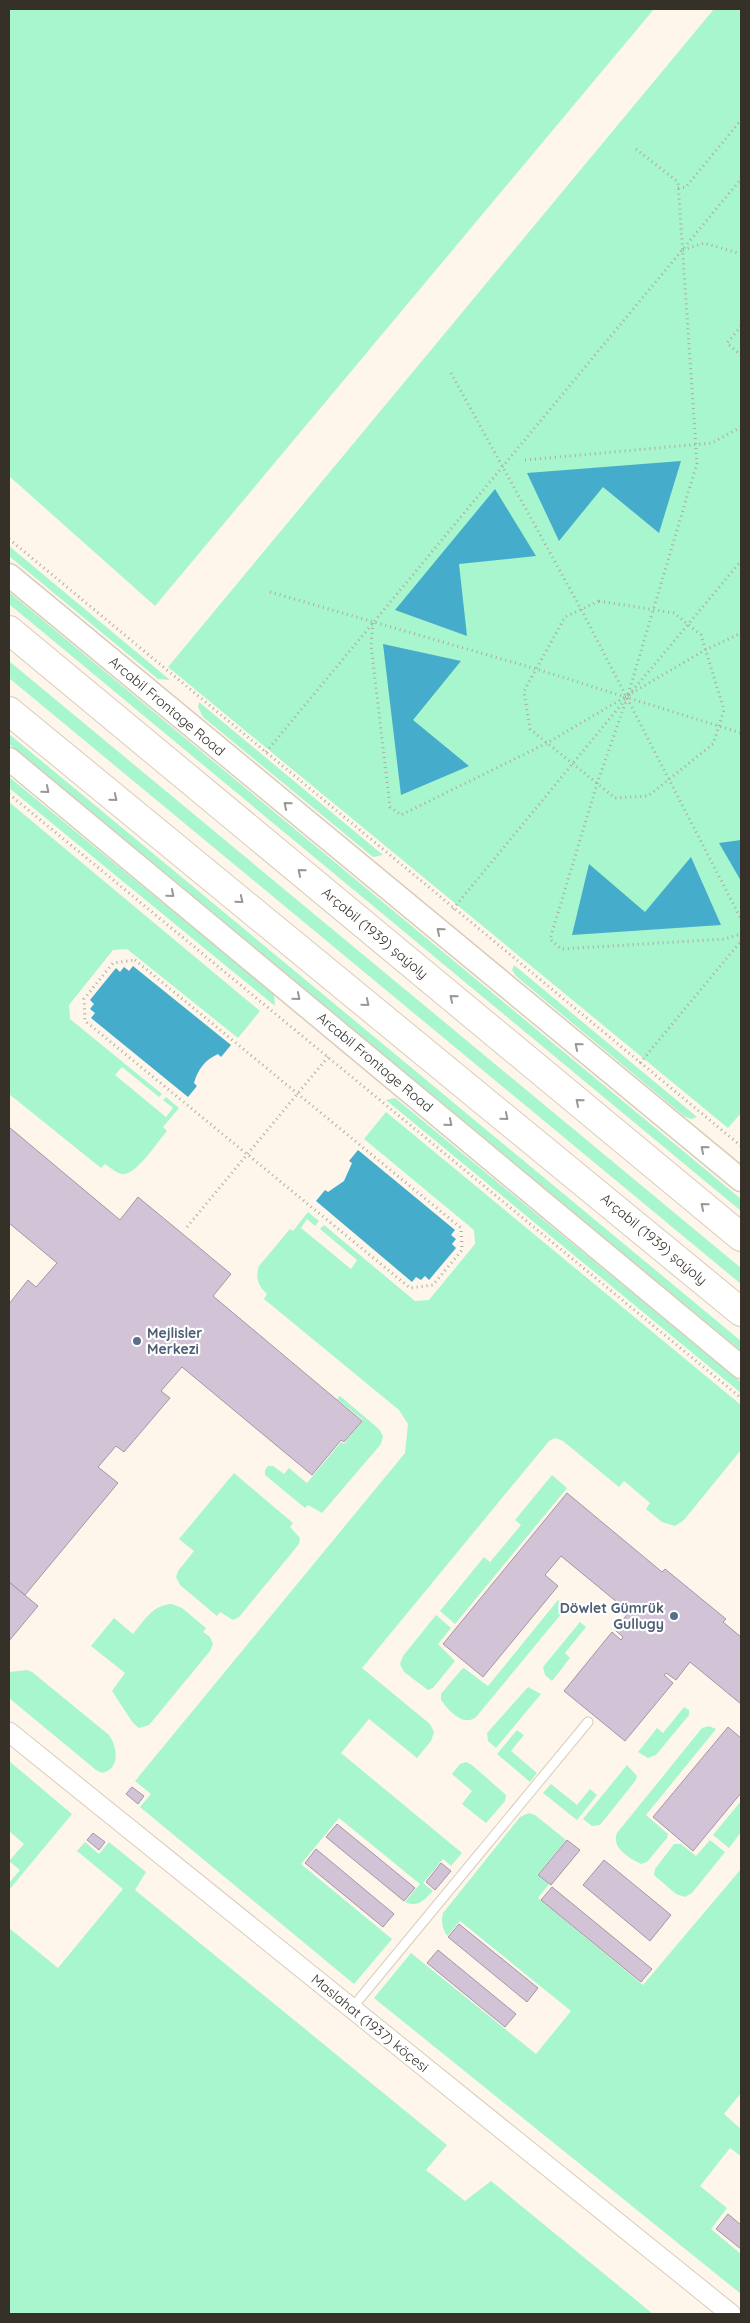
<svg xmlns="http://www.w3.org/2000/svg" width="750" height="2323" font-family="Quicksand,sans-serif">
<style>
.green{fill:#a7f6cd}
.water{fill:#45accb}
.building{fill:#d3c3d6;stroke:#a496a7}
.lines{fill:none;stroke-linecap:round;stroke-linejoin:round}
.service-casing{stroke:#d9ccb9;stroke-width:11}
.minor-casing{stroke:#d9ccb9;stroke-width:21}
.tertiary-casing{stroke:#d9ccb9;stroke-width:25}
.primary-casing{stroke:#d9ccb9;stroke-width:30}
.path{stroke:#b0a99f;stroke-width:3;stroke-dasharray:1 4;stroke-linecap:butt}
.service{stroke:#fff;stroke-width:9}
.minor{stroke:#fff;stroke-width:19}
.tertiary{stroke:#fff;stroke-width:22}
.primary{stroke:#fff;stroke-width:28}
.oneway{stroke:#9a9894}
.service-dot{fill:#5c6f8a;stroke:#fff;stroke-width:2}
.labels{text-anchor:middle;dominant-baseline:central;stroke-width:4.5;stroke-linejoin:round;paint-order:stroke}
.street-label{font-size:14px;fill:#353028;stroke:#fff}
.service-label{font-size:14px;font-weight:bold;fill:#4e5e75;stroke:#fff;text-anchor:start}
</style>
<rect width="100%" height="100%" fill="#fef6ea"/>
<!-- green -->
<g class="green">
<polygon points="9,9 654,9 155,606 9,476"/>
<polygon points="714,9 741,9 741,1113 728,1128 168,667"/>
<polygon points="9,546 170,680 158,679 9,556"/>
<polygon points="9,592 741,1199 741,1211 9,604"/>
<polygon points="9,661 741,1268 741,1284 9,678"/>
<polygon points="199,702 383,855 373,857 203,717 198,707"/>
<polygon points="9,734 741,1341 741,1351 9,744"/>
<polygon points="9,777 274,994 275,1006 9,788"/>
<path d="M9 802 260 1011 238 1038 127 949 113 950 69 1005 70 1019 162 1094 159 1097 122 1067 115 1075 166 1117 173 1108 163 1100 166 1097 179 1108 163 1127 167 1131C158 1141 136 1176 122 1174 116 1173 110 1167 105 1164L101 1168 9 1094Z"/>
<polygon points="514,965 697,1117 691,1119 684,1116 516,976 512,970"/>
<polygon points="395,1098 741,1382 741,1393 386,1100"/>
<path d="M386 1112 741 1405V1450L684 1520 675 1526 662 1522 646 1509 650 1503 624 1481 619 1487 563 1441 555 1438 549 1441 362 1668 430 1724 434 1732 431 1741 417 1758 369 1719 341 1753 462 1853 451 1866 443 1859 423 1883 433 1891C424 1900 418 1908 405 1902L420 1884 339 1818 301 1864 392 1939 354 1984 140 1807 151 1794 135 1781 405 1453 408 1424 399 1410 264 1299 267 1294C258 1286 255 1278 259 1266L290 1229 293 1231 308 1212 319 1221 315 1226 307 1219 301 1228 351 1269 357 1260 320 1229 324 1225 415 1301 429 1300 475 1244 474 1230 364 1139Z"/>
<polygon points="340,1396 379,1429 383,1436 381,1444 322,1513 308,1505 305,1508 265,1475 265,1470 268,1466 273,1466 284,1474 289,1468 307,1483 341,1442 344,1444 363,1420 337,1399"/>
<polygon points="234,1473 293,1523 290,1527 300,1538 299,1544 239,1617 233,1620 220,1612 217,1616 180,1585 176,1577 178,1571 194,1551 179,1539"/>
<polygon points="552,1475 567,1488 455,1624 440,1611 484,1557 490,1562 521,1525 515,1520"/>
<path d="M558 1600 563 1606 562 1613 476 1717C463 1727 449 1711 441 1700V1694L461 1670 464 1668 488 1686Z"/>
<path d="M172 1604 182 1608 206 1628 203 1632 210 1637 213 1644 210 1651 149 1725 139 1728 133 1723 112 1691 125 1673 91 1646 114 1618 133 1634C145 1620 152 1605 172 1604Z"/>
<polygon points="436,1615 451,1628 438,1644 455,1661 433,1688 428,1690 404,1672 400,1664 403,1656"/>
<polygon points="580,1622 586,1627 565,1653 570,1658 552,1681 545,1675 543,1667"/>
<path d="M27 1670 32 1672 109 1735C118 1748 120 1769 102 1773L96 1770 9 1698V1672Z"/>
<polygon points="528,1687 541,1694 496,1748 488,1741 487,1733"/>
<polygon points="684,1707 689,1710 689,1715 656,1755 648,1758 638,1752 657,1728 663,1733"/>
<path d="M709 1726 716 1729 646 1815 668 1834 667 1838 647 1862 641 1864C629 1858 611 1848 617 1833L702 1728Z"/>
<polygon points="517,1730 524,1735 511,1751 537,1773 530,1782 497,1754"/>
<polygon points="9,1761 72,1814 9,1890 9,1883 20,1870 9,1861 24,1844 9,1831"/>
<polygon points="466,1762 472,1765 506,1795 505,1801 486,1823 462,1804 472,1791 452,1774 460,1764"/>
<polygon points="627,1765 637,1776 636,1780 600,1825 592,1826 583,1819"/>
<polygon points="551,1784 577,1805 590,1789 597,1795 577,1820 543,1793"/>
<polygon points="741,1801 741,1832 729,1848 713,1835"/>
<path d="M529 1813 535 1815 566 1840 537 1875 549 1884 538 1898 643 1985 741 1869V2093L724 2114 741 2129V2156L730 2148 700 2186 727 2208 711 2229 741 2254V2294L374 1998 411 1953 536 2054 571 2011 460 1921 447 1936C442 1928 441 1922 443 1913L520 1817Z"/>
<polygon points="710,1840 725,1852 692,1893 685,1897 676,1894 654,1875 655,1869 674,1844 681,1844 696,1856"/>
<polygon points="85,1842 99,1854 109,1842 146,1872 135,1890 447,2145 426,2170 465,2201 491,2181 653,2314 9,2314 9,1928 58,1968 123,1889 77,1851"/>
</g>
<!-- water -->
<g class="water">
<polygon points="681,461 659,533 603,487 559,541 527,473"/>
<polygon points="495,489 536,556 459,564 467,636 395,610"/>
<polygon points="383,644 461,661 413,720 469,766 401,795"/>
<polygon points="741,840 741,881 719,843"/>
<polygon points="691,857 721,925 572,935 589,864 645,912"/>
<path d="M133 966 231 1045 221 1057 218 1054C205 1060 198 1069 194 1083L197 1086 188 1097 91 1018 95 1013 90 1009 94 1004 90 1000 116 968 120 972 124 967 129 971Z"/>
<polygon points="358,1150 455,1230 451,1235 456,1239 452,1244 456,1248 429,1280 425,1276 421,1280 416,1277 412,1282 316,1201 325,1190 328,1192 344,1181 352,1163 349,1161"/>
</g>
<!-- building -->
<g class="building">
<polygon points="9,1127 120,1220 138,1197 231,1274 213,1296 362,1421 344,1442 341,1440 312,1475 182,1367 161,1391 170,1398 124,1452 116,1446 98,1467 118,1483 25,1595 9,1582 9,1304 28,1280 36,1287 57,1263 9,1223"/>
<polygon points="567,1493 662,1572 665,1569 726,1619 723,1622 741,1637 741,1704 690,1662 676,1680 666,1673 664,1675 673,1683 625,1741 564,1691 612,1632 621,1640 623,1637 615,1630 629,1612 561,1556 545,1575 558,1586 483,1677 443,1644"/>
<polygon points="9,1582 38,1606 9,1641"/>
<polygon points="728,1727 741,1738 741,1793 693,1851 653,1817"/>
<polygon points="132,1787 144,1796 138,1804 126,1794"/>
<polygon points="337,1824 415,1888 404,1901 326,1837"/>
<polygon points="93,1833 105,1842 99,1850 87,1840"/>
<polygon points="567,1840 580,1850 551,1885 538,1875"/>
<polygon points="316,1849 394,1914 383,1927 305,1863"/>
<polygon points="604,1860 671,1915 650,1941 583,1885"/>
<polygon points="441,1863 451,1871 435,1890 426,1882"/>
<polygon points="552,1887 652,1969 641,1982 541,1900"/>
<polygon points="459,1924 538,1988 527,2002 448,1937"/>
<polygon points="438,1950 516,2014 505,2027 427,1963"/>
<polygon points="728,2214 741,2225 741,2249 716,2229"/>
</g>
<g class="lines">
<defs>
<polyline id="service" points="352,2008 588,1722"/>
<polyline id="minor" points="9,1732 731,2314"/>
<g id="tertiary">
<polyline points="9,575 741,1180"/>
<polyline points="9,759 741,1367"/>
</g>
<g id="primary">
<polyline points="9,630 741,1237"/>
<polyline points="9,711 741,1312"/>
</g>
</defs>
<!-- service casing -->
<use href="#service" class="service-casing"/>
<!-- minor casing -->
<use href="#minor" class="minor-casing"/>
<!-- tertiary casing -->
<use href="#tertiary" class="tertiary-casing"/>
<!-- primary casing -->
<use href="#primary" class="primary-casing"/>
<!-- path -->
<g class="path">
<polyline points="636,149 678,182 697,463 627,698 597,784 550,939 561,949 725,939 741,934"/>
<polyline points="678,188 686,187 741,120"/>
<polyline points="683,250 704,243 741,254"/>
<polyline points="741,326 727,343 741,355"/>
<polyline points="451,373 581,609 741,919"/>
<polyline points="525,460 712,443 741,427"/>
<polyline points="9,539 741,1146"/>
<polyline points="270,592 536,669 741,733"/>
<polygon points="599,601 674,613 701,635 724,710 713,744 648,796 615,798 530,729 524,691 565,617"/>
<polyline points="373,623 371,645 390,807 401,815 547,743 705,650 741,633"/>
<polyline points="629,695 741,561"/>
<polyline points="266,752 741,179"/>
<polyline points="9,794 741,1398"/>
<polyline points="453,909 625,700"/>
<polygon points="135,960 461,1228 462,1250 433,1285 410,1288 85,1021 84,999 113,963"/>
<polyline points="640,1063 741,941"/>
<polyline points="187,1227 328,1057"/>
</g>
<!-- service -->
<use href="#service" class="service"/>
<!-- minor -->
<use href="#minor" class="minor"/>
<!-- tertiary -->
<use href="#tertiary" class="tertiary"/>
<!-- primary -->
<use href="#primary" class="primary"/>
</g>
<!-- one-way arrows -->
<defs><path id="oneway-chevron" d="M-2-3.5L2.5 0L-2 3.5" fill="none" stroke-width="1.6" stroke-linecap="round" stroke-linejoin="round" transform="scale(1.25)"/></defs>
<g class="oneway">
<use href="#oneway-chevron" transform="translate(46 790) rotate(40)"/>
<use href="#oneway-chevron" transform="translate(114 798) rotate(39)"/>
<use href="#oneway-chevron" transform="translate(287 805) rotate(-140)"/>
<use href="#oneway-chevron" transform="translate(301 872) rotate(-140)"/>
<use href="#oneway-chevron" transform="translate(171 894) rotate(40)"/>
<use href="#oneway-chevron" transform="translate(240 900) rotate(39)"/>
<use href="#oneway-chevron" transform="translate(440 931) rotate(-140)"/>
<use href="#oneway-chevron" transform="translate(297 997) rotate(40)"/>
<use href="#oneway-chevron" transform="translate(453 998) rotate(-140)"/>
<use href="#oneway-chevron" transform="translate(366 1003) rotate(39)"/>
<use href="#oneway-chevron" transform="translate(578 1046) rotate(-140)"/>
<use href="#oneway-chevron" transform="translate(579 1102) rotate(-140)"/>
<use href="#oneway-chevron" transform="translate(505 1117) rotate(40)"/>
<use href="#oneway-chevron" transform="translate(449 1123) rotate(40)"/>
<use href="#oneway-chevron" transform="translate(704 1149) rotate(-140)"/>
<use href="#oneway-chevron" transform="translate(704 1206) rotate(-140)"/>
</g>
<!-- markers -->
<g class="service-dot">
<circle cx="137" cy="1341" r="5"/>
<circle cx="674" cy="1616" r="5"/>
</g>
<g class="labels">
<!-- street labels -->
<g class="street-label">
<text transform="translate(167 706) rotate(40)">Arcabil Frontage Road</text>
<text transform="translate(375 933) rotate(40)">Arçabil (1939) şaýoly</text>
<text transform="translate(375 1062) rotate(40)">Arcabil Frontage Road</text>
<text transform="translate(654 1239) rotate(40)">Arçabil (1939) şaýoly</text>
<text transform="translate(370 2023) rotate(39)">Maslahat (1937) köçesi</text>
</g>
<!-- service labels -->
<g class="service-label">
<text x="147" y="1333">Mejlisler<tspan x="147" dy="16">Merkezi</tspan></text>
<text x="664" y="1608" text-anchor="end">Döwlet Gümrük<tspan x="664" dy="16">Gullugy</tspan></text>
</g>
</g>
<!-- border -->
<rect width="750" height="2323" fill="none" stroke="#353028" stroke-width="20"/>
</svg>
